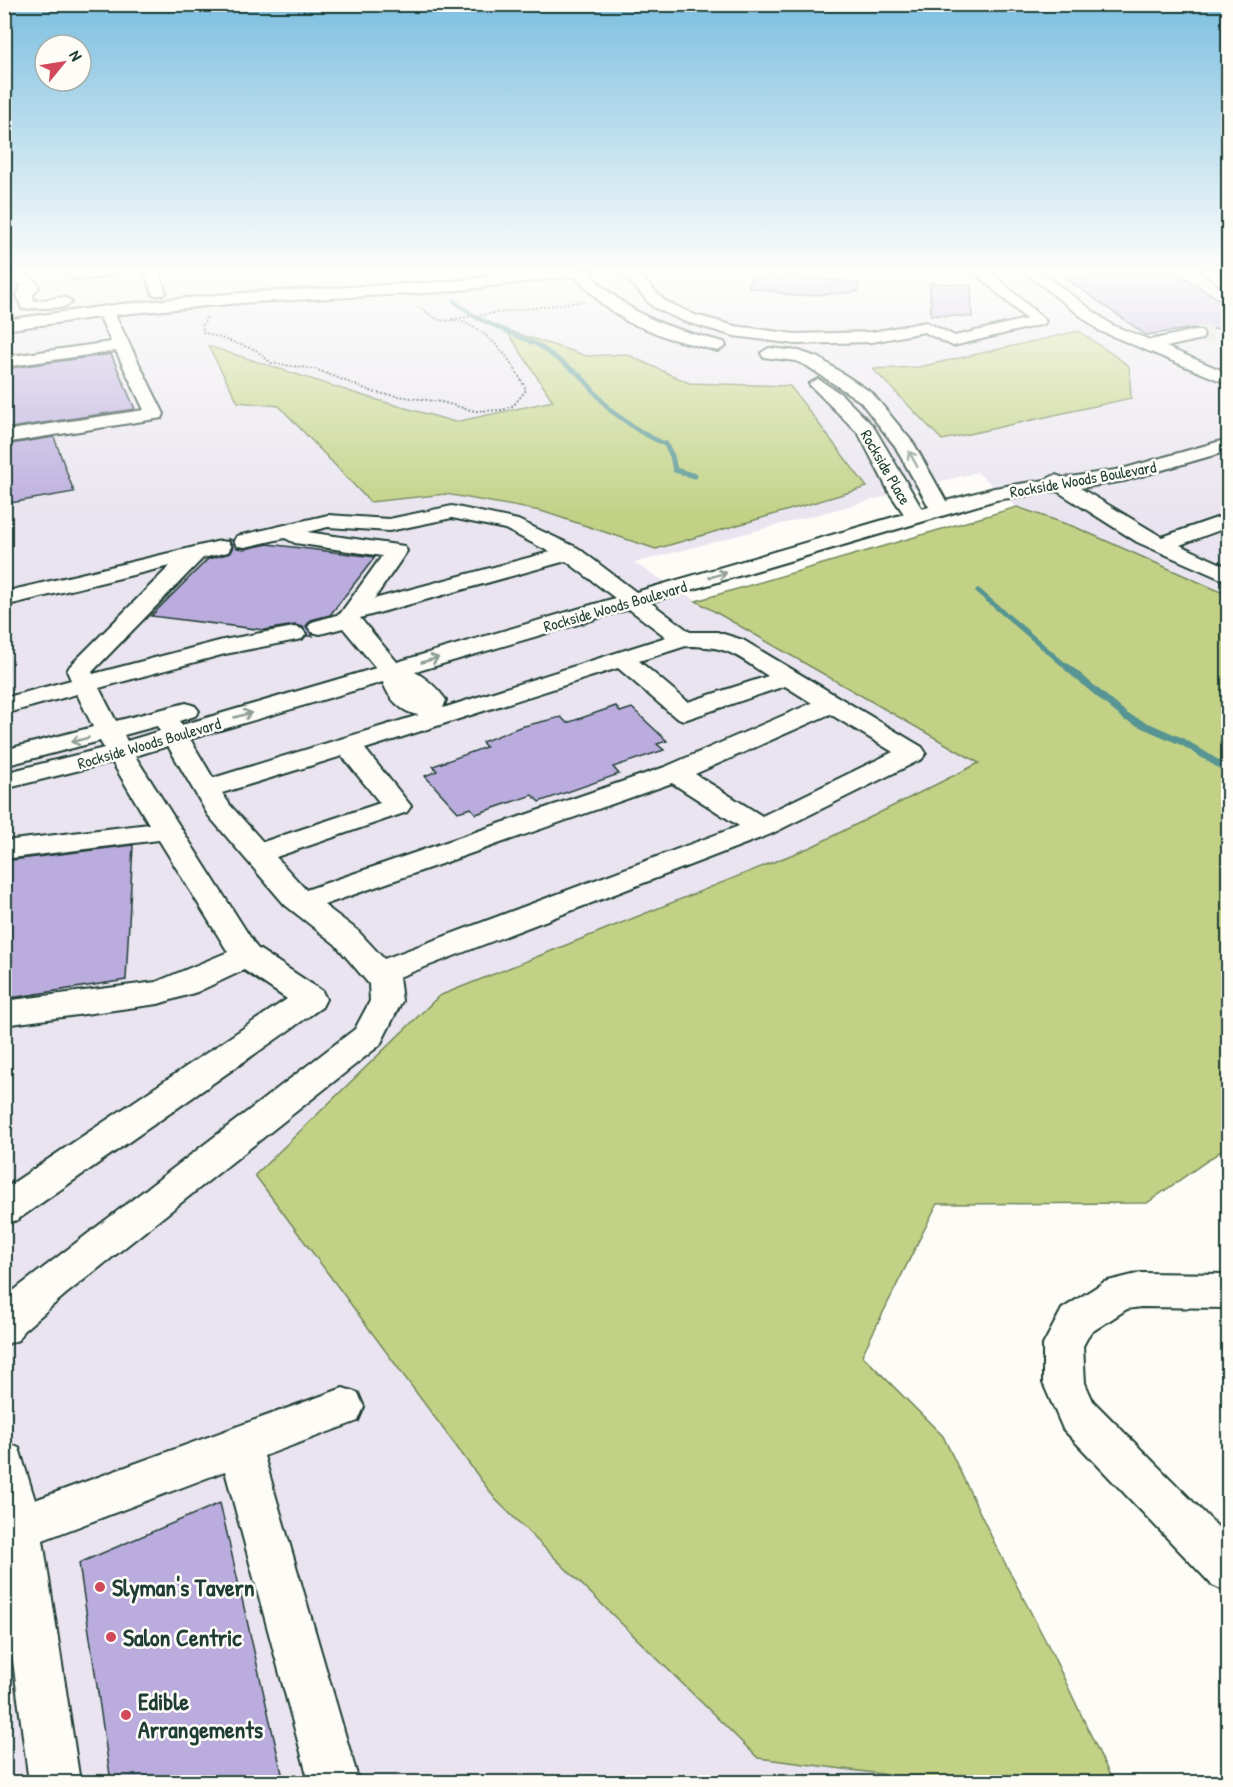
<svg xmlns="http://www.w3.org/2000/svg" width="1233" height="1787" font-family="'Patrick Hand',sans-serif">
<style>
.built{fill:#e9e4ef}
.green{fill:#c2d185;stroke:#70875c;stroke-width:1.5}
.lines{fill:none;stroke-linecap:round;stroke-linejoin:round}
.stream-far2{stroke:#579593;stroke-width:4.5}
.stream-far1{stroke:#579593;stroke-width:5}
.stream{stroke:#579593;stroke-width:7}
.building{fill:#baacdd;stroke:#1f3d34;stroke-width:1.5}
.minor-tunnel{stroke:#d1d6d0;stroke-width:17;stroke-dasharray:17 8;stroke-linecap:butt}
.minor-casing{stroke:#1f3d34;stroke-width:4}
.path{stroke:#1f3d34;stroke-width:2;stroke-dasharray:2 2;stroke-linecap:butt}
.minor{fill:#fdfcf7;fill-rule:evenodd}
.oneway{stroke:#8e9c96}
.poi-dot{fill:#d1495b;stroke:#fdfcf7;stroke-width:2}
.labels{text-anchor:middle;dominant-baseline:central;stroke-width:5;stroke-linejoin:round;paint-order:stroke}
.far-street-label{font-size:16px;fill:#1f3d34;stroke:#fdfcf7}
.near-poi-label{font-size:24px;font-weight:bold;fill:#1f3d34;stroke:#fdfcf7;text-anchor:start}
</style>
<rect width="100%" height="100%" fill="#fdfcf7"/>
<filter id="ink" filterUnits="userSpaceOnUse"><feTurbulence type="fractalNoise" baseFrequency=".0167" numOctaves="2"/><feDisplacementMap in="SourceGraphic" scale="12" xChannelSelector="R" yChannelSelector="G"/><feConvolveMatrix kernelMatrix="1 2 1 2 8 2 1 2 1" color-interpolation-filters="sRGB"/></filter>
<g filter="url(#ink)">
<!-- built -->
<polygon class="built" points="5,270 1228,270 1228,595 1075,527 1017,507 977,472 634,563 727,619 980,762 811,847 758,1758 882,1774 889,1782 5,1782"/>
<!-- green -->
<g class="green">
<polygon points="506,330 587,356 626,354 689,383 790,386 867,487 656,549 541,511 446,494 370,502 279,406 238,402 208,346 367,397 455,422 553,401"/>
<polygon points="1079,331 1129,366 1131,398 942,440 873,369 919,367"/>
<polygon points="1017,507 1075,527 1228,595 1228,1146 1147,1203 937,1204 862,1355 943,1436 995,1544 1051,1651 1113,1782 889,1782 882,1774 758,1758 496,1500 255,1175 439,996 811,847 979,763 696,601"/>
</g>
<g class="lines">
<!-- stream-far2 -->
<polyline class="stream-far2" points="454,301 477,318 538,345 581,376 610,410 639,431 666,445"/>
<!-- stream-far1 -->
<g class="stream-far1">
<polyline points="665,443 672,456 675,470 695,476"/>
<polyline points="978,591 1068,668"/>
</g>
<!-- stream -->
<polyline class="stream" points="1067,667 1126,717 1183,742 1228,770"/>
</g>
<!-- building -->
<g class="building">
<polygon points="1152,270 1172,270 1228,305 1228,328 1204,330 1196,328 1146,335 1067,279"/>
<polygon points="750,277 803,277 858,283 858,292 796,296 749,287"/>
<polygon points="930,283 971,285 972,317 931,315"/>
<polygon points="111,354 135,409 4,429 4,369"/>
<polygon points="54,437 74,492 4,504 4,443 10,444"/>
<polygon points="228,539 232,540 237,548 245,549 268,544 375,557 330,615 311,620 306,626 313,636 307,636 303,627 295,625 264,630 151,616 208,559 230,553 233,546"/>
<polygon points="616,706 620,712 632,708 667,741 657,744 664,750 613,767 619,774 539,802 532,795 476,814 471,808 458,812 425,776 437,771 433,766 486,747 482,742 520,727 561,717 567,723"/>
<polygon points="133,845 126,980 4,999 4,861"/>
<polygon points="220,1503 284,1782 111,1782 79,1563"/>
</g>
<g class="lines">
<!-- minor-tunnel -->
<g class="minor-tunnel">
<polyline points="251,286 274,283"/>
<polyline points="1196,335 1224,333"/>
</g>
<defs>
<g id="minor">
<polygon points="4,270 12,270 34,279 39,287 33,295 34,301 64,297 72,302 64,307 22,309 17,295 22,285 4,278"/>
<path d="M79 270H117C110 278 75 283 67 275Z"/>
<polygon points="144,270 158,270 166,292 163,295 153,295"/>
<path d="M550 270H594L590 274C631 317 668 328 724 342L726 346 718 351 668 338 628 322 602 304 575 276 443 292 240 303 122 314 115 315 164 414 162 418 10 442 4 440V432L10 430 144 410 116 351 4 367V357L111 342 100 317 4 330V320L122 304 240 293 443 282Z"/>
<polygon points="619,270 634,270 665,301 695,315 735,326 795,334 872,332 926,322 955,336 1026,319 972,270 988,270 1046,321 1044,324 953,346 924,332 872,342 795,344 734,336 683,321 653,307"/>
<polygon points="1022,270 1038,270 1112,325 1150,340 1196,330 1202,331 1204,335 1202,339 1166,347 1228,373 1228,384 1100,331"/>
<polygon points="1200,270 1217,270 1228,278 1228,288 1223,287"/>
<path d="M769 348 799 351 819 358 872 393 914 444 946 501 994 488 1045 480 1055 475 1064 478 1122 469 1228 439V451L1124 481 1080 488 1162 537 1228 514V527L1180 545 1228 567V582L1137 542 1057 491 996 500 650 602 690 632H717L743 640 922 747 926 753 922 759 771 834 399 977 402 1001 380 1045 66 1294 23 1331 18 1340 4 1345V1298L355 1029 370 1001 369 984 335 944 285 905 208 815 168 746 135 756 257 948 322 991 326 999 322 1007 17 1220 4 1224V1189L287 999 244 970 197 992 158 1004 4 1025V1001L156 982 228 952 159 840 4 859V841L149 824 112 762 4 789V773L104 748 100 741 4 766V750L93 727 77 694 4 714V698L71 680 67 671 70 666 170 566 4 606V592L220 541 228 542 231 547 228 552 203 558 92 672 93 674 223 640 294 627 302 629 306 634 302 639 225 654 99 688 116 721 186 703 195 706 199 711 195 716 179 721 182 725 376 668 343 628 320 634 312 632 308 627 312 622 340 614 382 556 295 543 285 538 245 547 237 546 234 541 237 536 328 515 389 519 452 506 518 520 578 548 636 592 904 514 889 492 859 434 809 384 818 379 841 394 873 426 922 509 929 507 895 446 860 401 807 366 796 361 763 357 761 353ZM452 518 505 529 550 552 374 599 407 551 404 546 307 532 328 527 389 531ZM566 561 615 598 397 662 360 618ZM629 609 666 637 443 708 446 700C437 688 428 679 415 672ZM686 646C728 646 734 654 768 676L688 702 639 661ZM618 668 675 717 684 720 785 686 812 703 665 767 306 890 276 857 407 812 411 806 365 749ZM383 682C388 698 402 713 419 715L213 778 190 739ZM830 714 893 752 762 816 695 774ZM157 726 160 731 127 741 124 735ZM342 756 380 803 263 842 230 805 222 793ZM672 783 739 826 384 959 357 930 324 905Z"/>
<polygon points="1141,1273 1228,1274 1228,1308 1141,1307 1127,1309 1090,1333 1083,1346 1085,1383 1093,1401 1228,1537 1228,1592 1212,1585 1063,1429 1043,1383 1043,1345 1062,1309 1104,1282"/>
<polygon points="343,1388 358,1393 364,1407 358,1421 264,1456 359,1782 309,1782 225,1471 43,1540 80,1782 29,1782 4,1593 4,1442 19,1448 35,1500"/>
</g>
</defs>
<!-- minor casing -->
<use href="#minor" class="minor-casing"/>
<!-- path -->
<g class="path">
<path d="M207 317 202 326 203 332 256 350 271 363 315 369 376 393 441 402 475 411 503 410 514 405 526 390C513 361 491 332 460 321 452 319 445 322 437 319 430 315 425 310 417 307"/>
<polyline points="452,319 584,301"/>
</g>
<!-- minor -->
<use href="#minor" class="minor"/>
</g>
<!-- one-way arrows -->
<defs><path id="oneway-shaft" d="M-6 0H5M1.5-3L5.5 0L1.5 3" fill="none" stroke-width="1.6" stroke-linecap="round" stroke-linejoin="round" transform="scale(1.5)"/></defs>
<g class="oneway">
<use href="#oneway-shaft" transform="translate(913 459) rotate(-119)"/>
<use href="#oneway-shaft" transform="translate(718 575) rotate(-16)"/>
<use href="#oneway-shaft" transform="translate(430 660) rotate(-16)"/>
<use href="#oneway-shaft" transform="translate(243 715) rotate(-16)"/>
<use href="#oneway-shaft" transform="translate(80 740) rotate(165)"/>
</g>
</g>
<!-- sky -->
<linearGradient id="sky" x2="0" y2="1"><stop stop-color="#7dbfe0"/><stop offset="0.52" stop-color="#fefefb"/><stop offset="1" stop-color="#fefefb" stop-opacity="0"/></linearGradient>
<rect width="1233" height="520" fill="url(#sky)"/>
<!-- markers -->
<g class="poi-dot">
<circle cx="100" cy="1587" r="6"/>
<circle cx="111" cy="1637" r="6"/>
<circle cx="126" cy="1715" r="6"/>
</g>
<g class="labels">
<!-- far-street labels -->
<g class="far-street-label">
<text transform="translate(886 467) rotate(60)">Rockside Place</text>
<text transform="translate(1083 479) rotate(-10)">Rockside Woods Boulevard</text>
<text transform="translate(615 606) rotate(-16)">Rockside Woods Boulevard</text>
<text transform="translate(149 743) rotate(-16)">Rockside Woods Boulevard</text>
</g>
<!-- near-poi labels -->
<g class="near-poi-label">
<text x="112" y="1587">Slyman's Tavern</text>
<text x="123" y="1637">Salon Centric</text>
<text x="138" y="1701">Edible<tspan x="138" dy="28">Arrangements</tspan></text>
</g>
</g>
<!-- margin -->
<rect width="1233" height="1787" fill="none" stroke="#fdfcf7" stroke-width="24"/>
<rect x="12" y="12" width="1209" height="1763" fill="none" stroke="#1f3d34" stroke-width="2" filter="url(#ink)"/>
<!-- north arrow -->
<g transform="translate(63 63) rotate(60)"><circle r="28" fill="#fdfcf7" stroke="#a4b0a9" stroke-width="1.5"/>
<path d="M0-4.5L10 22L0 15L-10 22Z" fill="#d1495b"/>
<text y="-9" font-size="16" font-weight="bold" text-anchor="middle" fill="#1f3d34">N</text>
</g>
</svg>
